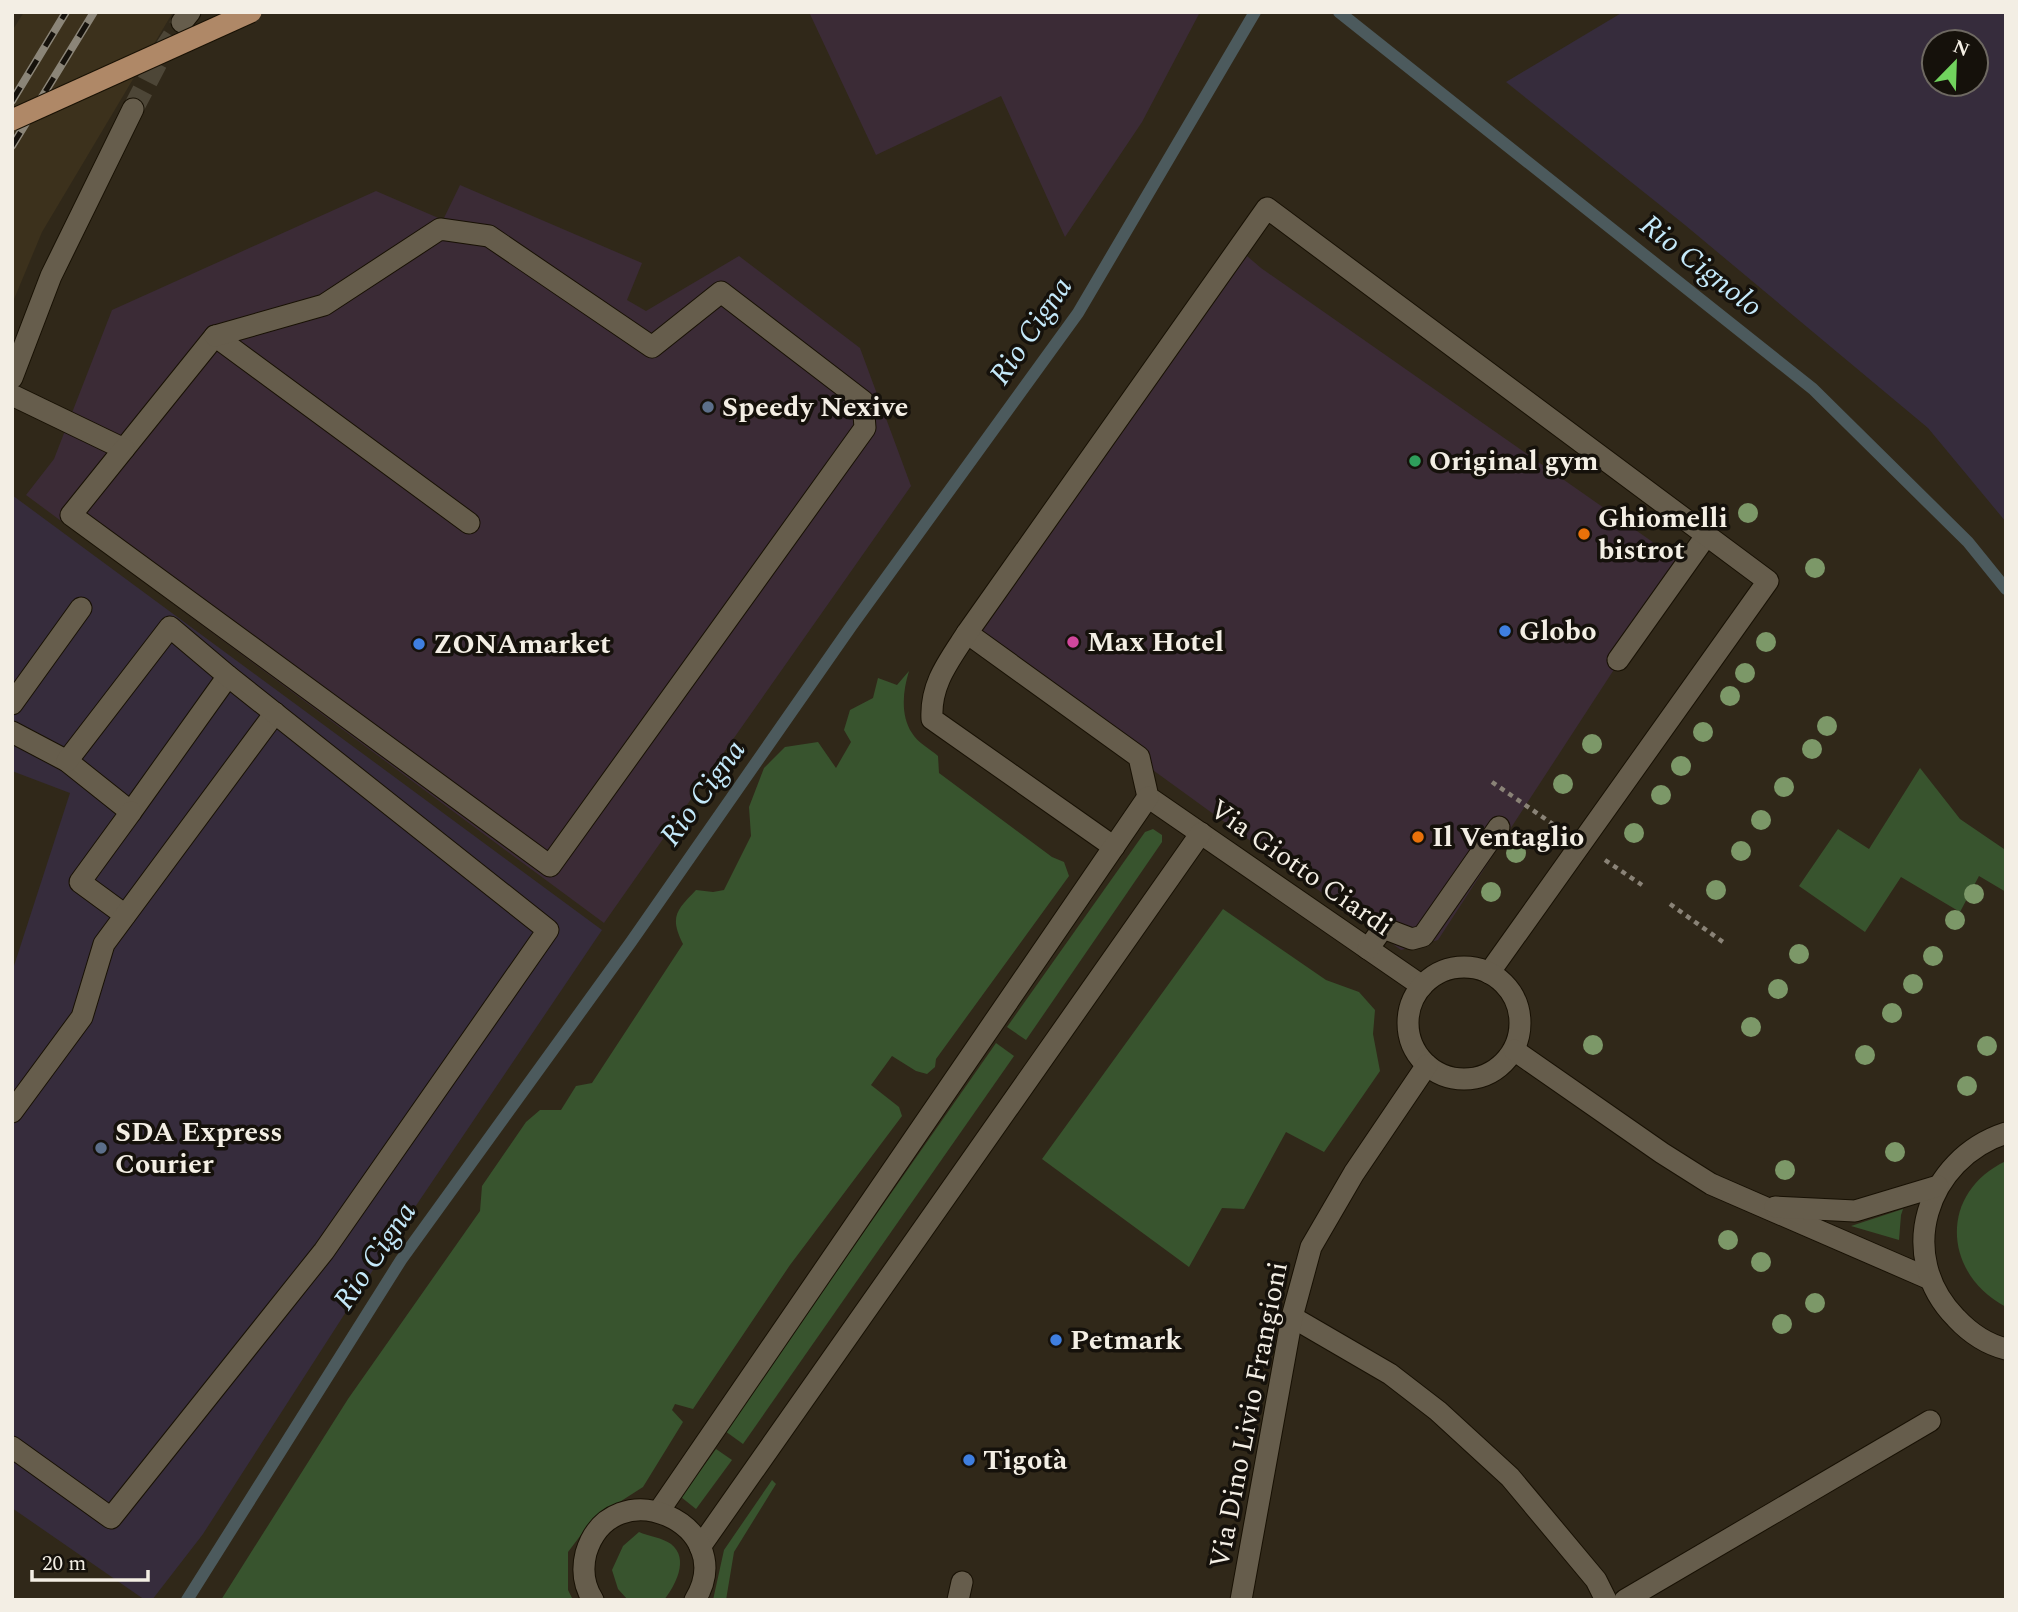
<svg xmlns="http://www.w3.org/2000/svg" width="2018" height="1612" viewBox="0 0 2018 1612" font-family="Spectral,serif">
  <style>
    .commercial { fill: #3b2b36 }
    .industrial { fill: #362c3c; fill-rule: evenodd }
    .built { fill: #3c311c }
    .green { fill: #38542e }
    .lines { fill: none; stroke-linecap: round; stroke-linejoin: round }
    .stream { stroke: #4c5a5d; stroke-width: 12 }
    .minor-tunnel { stroke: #4d4637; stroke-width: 21; stroke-dasharray: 21 10; stroke-linecap: butt }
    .minor-casing { stroke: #181104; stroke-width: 23 }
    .path { stroke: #8a8377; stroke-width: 4.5; stroke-dasharray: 5 5; stroke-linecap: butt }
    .minor { stroke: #665d4c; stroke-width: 21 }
    .rail-casing { stroke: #8b8578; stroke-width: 8 }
    .rail { stroke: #15110b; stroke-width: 5; stroke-dasharray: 16; stroke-linecap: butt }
    .major-bridge-casing { stroke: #181104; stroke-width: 23; stroke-linecap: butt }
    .major-bridge { stroke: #af8867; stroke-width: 21 }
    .tree { fill: #7c9868 }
    .service-dot { fill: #5c6f8a; stroke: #15110b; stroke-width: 2.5 }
    .leisure-dot { fill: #2e9e5b; stroke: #15110b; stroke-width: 2.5 }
    .food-dot { fill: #e8710a; stroke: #15110b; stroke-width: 2.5 }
    .shop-dot { fill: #3f7fe0; stroke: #15110b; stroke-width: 2.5 }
    .hotel-dot { fill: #d1479c; stroke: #15110b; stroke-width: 2.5 }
    .labels { text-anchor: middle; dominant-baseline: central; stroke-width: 7; stroke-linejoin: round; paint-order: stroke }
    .poi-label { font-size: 28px; font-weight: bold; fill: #f3eee4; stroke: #15110b; text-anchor: start }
    .street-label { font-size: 28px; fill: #f3eee4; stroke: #15110b }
    .water-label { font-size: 30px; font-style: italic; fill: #c4e9fa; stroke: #15110b }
  </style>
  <rect width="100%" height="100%" fill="#302819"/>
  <g class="commercial">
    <path d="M 809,12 L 1200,12 L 1142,122 L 1065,237 L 1001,96 L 876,155 Z"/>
    <path d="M 460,185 L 642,263 L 627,300 L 646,311 L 739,256 L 860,348 L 911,486 L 604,923 L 26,495 L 54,459 L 112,310 L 376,191 L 443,220 Z"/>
    <path d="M 1247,256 L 1261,268 L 1657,545 L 1682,565 L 1438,940 L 1401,950 L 975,641 Z"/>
  </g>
  <g class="industrial">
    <path d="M 1623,12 L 2006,12 L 2006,522 L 1928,428 L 1685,225 L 1506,82 ZM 1934,42 L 1976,42 L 1976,84 L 1934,84 Z"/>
    <path d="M 12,495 L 602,930 L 380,1259 L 203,1534 L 152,1600 L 145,1600 L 12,1508 L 12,972 L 70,793 L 12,771 Z"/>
  </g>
  <path class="built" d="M 24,12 L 173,12 L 42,232 L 12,304 L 12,31 Z"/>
  <g class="green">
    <path d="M 909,671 C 903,690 900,715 912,733 C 917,742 930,749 938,756 L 939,773 L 1052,857 L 1064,862 L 1069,876 L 936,1059 L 935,1067 L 927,1074 L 916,1071 L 892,1056 L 871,1085 L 899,1107 L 902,1116 L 790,1265 L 693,1409 L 675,1404 L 672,1410 L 683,1422 L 643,1487 L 593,1519 L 568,1552 L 568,1590 L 573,1600 L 221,1600 L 348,1399 L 480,1211 L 482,1186 L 526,1122 L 540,1110 L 561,1110 L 576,1086 L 592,1083 L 683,944 C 669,916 677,910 696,890 L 713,892 L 724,890 L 751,836 L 749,807 L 764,768 L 785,747 L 818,742 L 836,768 L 851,742 L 844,730 L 850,710 L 873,698 L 878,678 L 897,685 Z"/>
    <path d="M 1920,768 L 1960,819 L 2004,849 L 2006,853 L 2006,892 L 1979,876 L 1960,912 L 1901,877 L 1865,932 L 1799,886 L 1838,829 L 1869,849 Z"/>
    <path d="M 1153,829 L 1162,835 L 1162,842 L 1026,1040 L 1007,1027 L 1145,832 Z"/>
    <path d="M 1223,909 L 1326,980 L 1359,992 L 1375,1010 L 1373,1034 L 1380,1071 L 1324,1152 L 1286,1132 L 1244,1209 L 1222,1208 L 1189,1267 L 1042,1159 Z"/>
    <path d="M 996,1043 L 1014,1056 L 743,1444 L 725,1431 Z"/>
    <path d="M 2006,1161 L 2006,1307 C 1943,1274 1938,1193 2006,1161 Z"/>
    <path d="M 1903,1209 L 1901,1215 L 1899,1240 L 1851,1226 Z"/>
    <path d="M 716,1449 L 732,1460 L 696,1509 L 681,1497 Z"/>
    <path d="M 772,1480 L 776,1484 L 734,1552 L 726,1600 L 713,1600 L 724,1550 Z"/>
    <path d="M 639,1532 C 648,1536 663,1538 671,1544 C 690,1559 675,1586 664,1600 L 628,1600 L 618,1589 L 612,1570 L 623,1546 Z"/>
  </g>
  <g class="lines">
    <g class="stream">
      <path d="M 1339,12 L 1813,389 L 1968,542 L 2006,589"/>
      <path d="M 187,1600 L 401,1260 L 631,942 L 852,625 L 1078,313 L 1255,12"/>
    </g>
    <path class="minor-tunnel" d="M 133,109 L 162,53 L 182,22"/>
    <g class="minor-casing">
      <g id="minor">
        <path d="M 182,22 L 190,12"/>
        <path d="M 12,378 L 51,276 L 133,109"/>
        <path d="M 12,395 L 124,449 L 215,336 L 469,523"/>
        <path d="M 124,449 L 71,515 L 550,866 L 865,428 L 863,401 L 721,292 L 652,347 L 489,236 L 440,229 L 324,305 L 215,336"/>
        <path d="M 967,633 L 1139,757 L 1148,797 L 1422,986"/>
        <path d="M 1618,660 L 1706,536"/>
        <path d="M 12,704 L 81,608"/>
        <path d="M 12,732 L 67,761 L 131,812 L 228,676"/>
        <path d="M 1114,847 L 932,719 C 930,684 949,661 967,633 L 1267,208 L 1768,581 L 1489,973"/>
        <path d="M 125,915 L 80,882 L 131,812"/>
        <path d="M 1368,949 L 1383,928 L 1412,939 L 1423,936 L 1499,827"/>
        <circle cx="1464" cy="1023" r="56"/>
        <path d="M 1514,1050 L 1662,1153 L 1711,1184 L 1930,1279"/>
        <path d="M 12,1112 L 82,1017 L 104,944 L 275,713"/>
        <path d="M 2006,1133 C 1926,1159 1895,1256 1956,1318 C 1970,1333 1986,1344 2006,1349"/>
        <path d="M 1775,1207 L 1855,1211 L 1938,1186"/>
        <path d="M 1292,1317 L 1390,1374 L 1438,1411 L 1510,1477 L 1596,1580 L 1606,1600"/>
        <path d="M 12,1447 L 111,1518 L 324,1251 L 548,930 L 228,676 L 170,627 L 67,761"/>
        <path d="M 659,1511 L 1148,797"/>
        <path d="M 700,1547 L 1201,833"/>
        <path d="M 593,1600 C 584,1586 582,1569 586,1553 C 612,1467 741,1524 695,1600"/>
        <path d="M 958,1600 L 962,1582"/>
        <path d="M 1241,1600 L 1292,1317 L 1311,1247 L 1354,1173 L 1427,1065"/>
        <path d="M 1625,1600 L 1930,1421"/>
      </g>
    </g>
    <g class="path">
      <path d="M 1492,782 L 1557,827"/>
      <path d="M 1605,860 L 1642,885"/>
      <path d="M 1670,904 L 1723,942"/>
    </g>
    <use href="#minor" class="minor"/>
    <g class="rail-casing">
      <g id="rail">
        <path d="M 12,101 L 66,12"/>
        <path d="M 12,146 L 94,12"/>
      </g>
    </g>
    <use href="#rail" class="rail"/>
    <g class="major-bridge-casing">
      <path id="major-bridge" d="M 12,120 L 251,12"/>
    </g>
    <use href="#major-bridge" class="major-bridge"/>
  </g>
  <g class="tree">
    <circle cx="1748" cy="513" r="10"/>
    <circle cx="1815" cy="568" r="10"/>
    <circle cx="1766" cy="642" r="10"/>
    <circle cx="1745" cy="673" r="10"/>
    <circle cx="1730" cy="696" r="10"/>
    <circle cx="1827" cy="726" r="10"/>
    <circle cx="1703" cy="732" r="10"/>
    <circle cx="1592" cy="744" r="10"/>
    <circle cx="1812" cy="749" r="10"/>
    <circle cx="1681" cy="766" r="10"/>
    <circle cx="1563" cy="784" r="10"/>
    <circle cx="1784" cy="787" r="10"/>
    <circle cx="1661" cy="795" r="10"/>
    <circle cx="1761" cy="820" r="10"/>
    <circle cx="1634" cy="833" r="10"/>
    <circle cx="1741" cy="851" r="10"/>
    <circle cx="1516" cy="853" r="10"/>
    <circle cx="1716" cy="890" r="10"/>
    <circle cx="1491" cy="892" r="10"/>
    <circle cx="1974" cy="894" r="10"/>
    <circle cx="1955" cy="920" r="10"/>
    <circle cx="1799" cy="954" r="10"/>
    <circle cx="1933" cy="956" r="10"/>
    <circle cx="1913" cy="984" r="10"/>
    <circle cx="1778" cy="989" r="10"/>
    <circle cx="1892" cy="1013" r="10"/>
    <circle cx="1751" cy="1027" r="10"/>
    <circle cx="1593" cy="1045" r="10"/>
    <circle cx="1987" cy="1046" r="10"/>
    <circle cx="1865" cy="1055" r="10"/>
    <circle cx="1967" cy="1086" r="10"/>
    <circle cx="1895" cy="1152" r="10"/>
    <circle cx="1785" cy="1170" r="10"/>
    <circle cx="1728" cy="1240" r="10"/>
    <circle cx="1761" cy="1262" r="10"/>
    <circle cx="1815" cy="1303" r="10"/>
    <circle cx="1782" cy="1324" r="10"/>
  </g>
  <g class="service-dot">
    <circle cx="708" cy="407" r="7"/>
    <circle cx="101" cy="1148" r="7"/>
  </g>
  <circle class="leisure-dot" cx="1415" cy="461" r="7"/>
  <g class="food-dot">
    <circle cx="1584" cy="534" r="7"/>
    <circle cx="1418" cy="837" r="7"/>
  </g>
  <g class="shop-dot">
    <circle cx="1505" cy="631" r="7"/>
    <circle cx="419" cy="644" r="7"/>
    <circle cx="1056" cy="1340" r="7"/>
    <circle cx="969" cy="1460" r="7"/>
  </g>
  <circle class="hotel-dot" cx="1073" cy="642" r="7"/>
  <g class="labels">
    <g class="poi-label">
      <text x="722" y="407">Speedy Nexive</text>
      <text x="1429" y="461">Original gym</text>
      <text x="1598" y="518">Ghiomelli<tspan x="1598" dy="32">bistrot</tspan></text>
      <text x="1519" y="631">Globo</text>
      <text x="1087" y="642">Max Hotel</text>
      <text x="433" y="644">ZONAmarket</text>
      <text x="1432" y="837">Il Ventaglio</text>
      <text x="115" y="1132">SDA Express<tspan x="115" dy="32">Courier</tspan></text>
      <text x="1070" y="1340">Petmark</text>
      <text x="983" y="1460">Tigotà</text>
    </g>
    <g class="street-label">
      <text transform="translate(1301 868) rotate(35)">Via Giotto Ciardi</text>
      <text transform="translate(1249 1415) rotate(-79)">Via Dino Livio Frangioni</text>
    </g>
    <g class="water-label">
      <text transform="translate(1701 266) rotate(38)">Rio Cignolo</text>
      <text transform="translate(1031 331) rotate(-56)">Rio Cigna</text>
      <text transform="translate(703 793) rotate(-54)">Rio Cigna</text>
      <text transform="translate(375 1256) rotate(-56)">Rio Cigna</text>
    </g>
  </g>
  <rect width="2018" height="1612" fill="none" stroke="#f3eee4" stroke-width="28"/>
  <g transform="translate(1955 63) rotate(23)"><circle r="33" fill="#15110b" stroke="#6e6962" stroke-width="2"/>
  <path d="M0-5L12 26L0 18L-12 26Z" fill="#71d35e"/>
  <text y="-10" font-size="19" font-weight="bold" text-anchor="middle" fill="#f3eee4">N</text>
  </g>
  <path d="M32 1570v10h116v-10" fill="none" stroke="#f3eee4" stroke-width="3.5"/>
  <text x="42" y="1570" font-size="21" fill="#f3eee4" stroke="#15110b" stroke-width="5" paint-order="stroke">20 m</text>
</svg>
